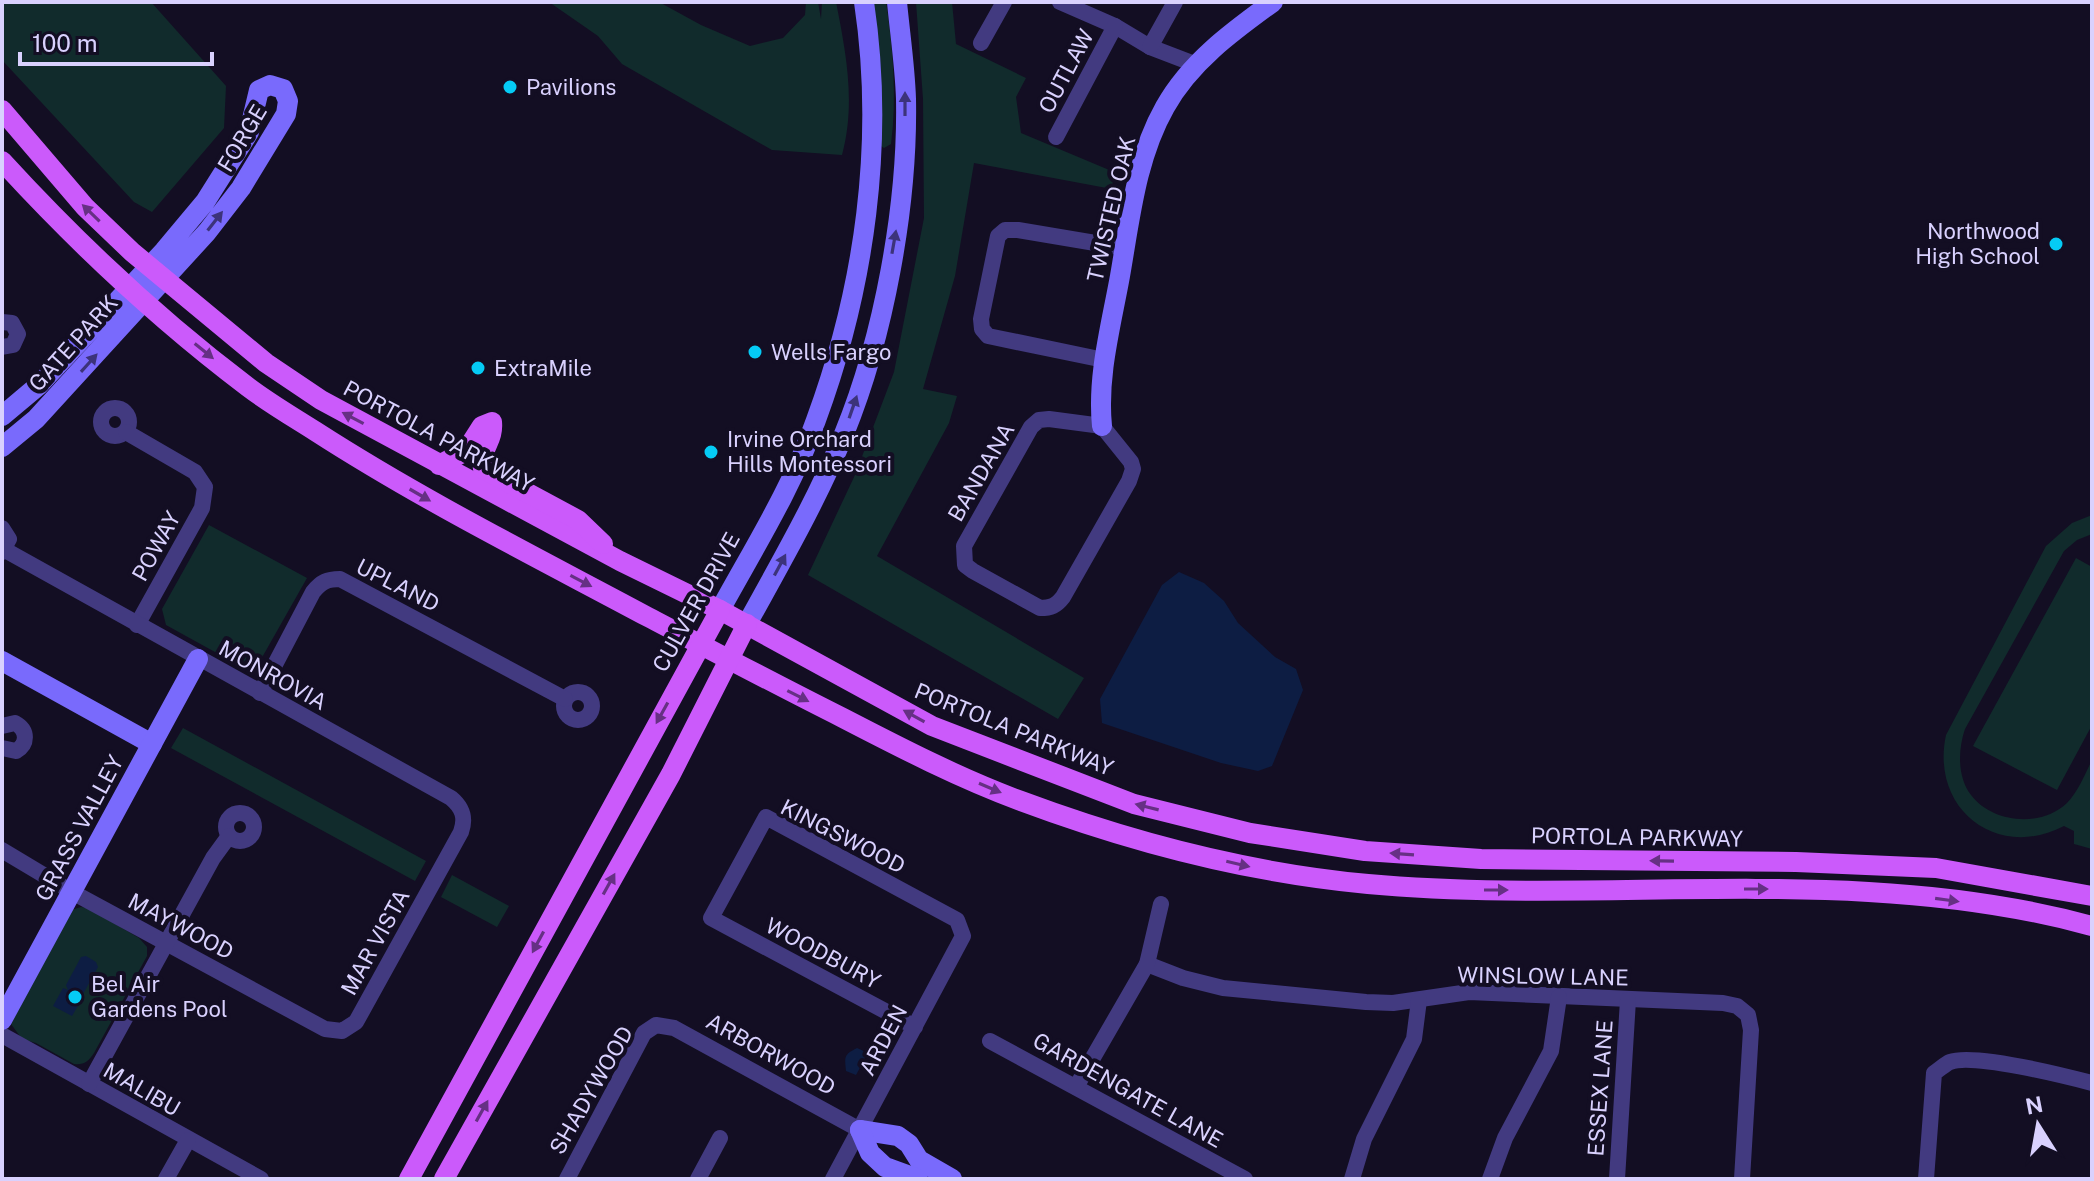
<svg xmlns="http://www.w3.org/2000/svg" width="2094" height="1181" viewBox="0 0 2094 1181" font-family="'Public Sans',sans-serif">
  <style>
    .green { fill: #112b2c }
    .water { fill: #0d1d43 }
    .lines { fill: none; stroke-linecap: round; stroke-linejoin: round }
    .street { stroke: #423a80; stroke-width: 16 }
    .secondary { stroke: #796afc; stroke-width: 20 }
    .primary { stroke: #cb5afb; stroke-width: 20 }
    .oneway { fill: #3c337a }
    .oneway2 { fill: #663084 }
    .poi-dot { fill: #05cbf5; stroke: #130e23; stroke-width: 3 }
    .labels { text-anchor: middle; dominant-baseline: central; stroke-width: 8; stroke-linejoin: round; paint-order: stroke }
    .street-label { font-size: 22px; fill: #d9d1fe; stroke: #130e23 }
    .poi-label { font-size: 22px; fill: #d9d1fe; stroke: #130e23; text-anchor: start }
  </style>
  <rect width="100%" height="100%" fill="#130e23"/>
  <g class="green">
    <path d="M 2,2 L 151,2 L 226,86 L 224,128 L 152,212 L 134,202 L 2,60 Z"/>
    <path d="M 549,2 L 659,2 L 701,25 L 750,46 L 783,38 L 805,15 L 806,2 L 818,2 L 821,19 L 822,2 L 836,2 C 846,53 856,103 842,155 L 772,150 L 622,64 L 598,36 Z"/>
    <path d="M 873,2 L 886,2 C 893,48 897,98 891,144 L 884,148 L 881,146 Z"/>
    <path d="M 916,2 L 952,2 L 956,44 L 1026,78 L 1016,97 L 1021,133 L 1114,172 L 1112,189 L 974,163 L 955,276 L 923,389 L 957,396 L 949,423 L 877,556 L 1084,678 L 1058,719 L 808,575 L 855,475 L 894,372 L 924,218 L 923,99 Z"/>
    <path d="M 2092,515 L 2092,534 L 2077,540 L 2064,551 L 1965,729 C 1958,749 1957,777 1971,795 C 1992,823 2041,828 2067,803 C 2078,792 2085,774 2092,760 L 2092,849 L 2074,844 L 2074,831 L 2064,826 C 1997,861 1930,809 1946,735 L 2046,546 L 2072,523 Z"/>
    <path d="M 209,525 L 307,578 L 260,661 L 244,668 L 166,625 L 162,609 Z"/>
    <path d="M 2076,558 L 2092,567 L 2092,725 L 2057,790 L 1973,746 Z"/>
    <path d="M 183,728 L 426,861 L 415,881 L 171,748 Z"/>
    <path d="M 452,875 L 509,906 L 497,927 L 441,897 Z"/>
    <path d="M 81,907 L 88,908 L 139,938 L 147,947 L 147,956 L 94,1053 C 88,1062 84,1065 74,1064 L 36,1043 L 22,1039 L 11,1024 L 71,910 Z"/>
  </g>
  <g class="water">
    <path d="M 1179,572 L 1204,583 L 1224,601 L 1238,623 L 1275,657 L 1296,669 L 1303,690 L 1272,766 L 1258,771 L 1221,763 L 1102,723 L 1100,699 L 1162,585 Z"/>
    <path d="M 86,956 L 96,962 L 98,967 L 83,994 L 78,996 L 82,999 L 72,1016 L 53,1006 L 63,988 L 68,990 L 66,985 L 81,957 Z"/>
    <path d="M 857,1048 L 868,1053 L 856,1075 L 846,1071 C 845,1057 843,1055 857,1048 Z"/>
  </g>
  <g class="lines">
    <g class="street">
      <path d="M 1060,2 L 1115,26 L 1150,47 L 1197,65"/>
      <path d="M 981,43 L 1004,2"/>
      <path d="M 1150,47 L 1175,2"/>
      <path d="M 1056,137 L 1115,26"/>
      <path d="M 2,322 L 12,323 L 18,334 L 13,345 L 2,347"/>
      <path d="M 1104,360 L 988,336 L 982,329 L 981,319 L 998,236 L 1005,230 L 1018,230 L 1125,248"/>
      <circle cx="115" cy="422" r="14"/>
      <path d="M 1049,419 L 1102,426 L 1131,462 L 1133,469 L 1129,481 L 1063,597 C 1056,606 1051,608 1040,608 L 973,571 L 965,565 L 964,546 L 1031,427 L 1039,420 Z"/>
      <path d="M 126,432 L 195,472 L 205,487 L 202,508 L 137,625"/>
      <path d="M 2,528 L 9,539 L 2,552"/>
      <circle cx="578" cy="706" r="14"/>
      <path d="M 260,693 L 313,592 C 321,582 327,579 340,579 L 565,699"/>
      <path d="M 2,726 L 15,723 C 28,730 28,744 16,751 L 2,748"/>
      <circle cx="240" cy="827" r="14"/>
      <path d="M 2,850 L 72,892 L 325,1029 L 342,1031 L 356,1022 L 461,832 C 466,818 463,808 451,798 L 5,550"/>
      <path d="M 1147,964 L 1183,978 L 1223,988 L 1366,1002 L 1393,1003 L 1469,992 L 1723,1003 L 1737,1006 L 1748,1015 L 1751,1030 L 1742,1179"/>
      <path d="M 2,1035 L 261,1179"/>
      <path d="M 990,1041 L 1245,1179"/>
      <path d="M 89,1084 L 213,858 L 229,836"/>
      <path d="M 1076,1087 L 1147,964 L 1161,904"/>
      <path d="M 166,1179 L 188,1140"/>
      <path d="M 567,1179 L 644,1033 L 656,1025 L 674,1028 L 860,1130"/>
      <path d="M 698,1179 L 720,1138"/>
      <path d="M 833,1179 L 963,936 L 957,920 L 766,817 L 711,918 L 915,1027"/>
      <path d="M 1352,1179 L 1364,1139 L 1414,1039 L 1419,1000"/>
      <path d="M 1490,1179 L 1505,1138 L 1551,1051 L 1559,997"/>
      <path d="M 1617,1179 L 1628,1000"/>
      <path d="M 1926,1179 L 1934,1073 C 1939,1070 1945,1064 1950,1062 C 1973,1053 2065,1076 2092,1083"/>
    </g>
    <g class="secondary">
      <path d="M 2,416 L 39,385 L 164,251 L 205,202 L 249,132 L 259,90 L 270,85 L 283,89 L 288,101 L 286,114 L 241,188 L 207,232 L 36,419 L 2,447"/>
      <path d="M 1102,426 C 1097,376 1111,326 1120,276 C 1130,219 1136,158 1165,107 C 1190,62 1233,31 1273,2"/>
      <path d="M 720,610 C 754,548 793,486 816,420 C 865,287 885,142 864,2"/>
      <path d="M 747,624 C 781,562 817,500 844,434 C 884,336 908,205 906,99 C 905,67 900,34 897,2"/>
      <path d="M 2,661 L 152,744"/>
      <path d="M 2,1020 L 198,659"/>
      <path d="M 860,1130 L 898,1136 L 909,1144 L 919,1160 L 952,1179"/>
      <path d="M 860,1130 L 870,1153 L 885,1167 L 918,1179"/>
    </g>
    <g class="primary">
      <path d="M 2,110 L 85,207 L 132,252 L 266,363 L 321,400 L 620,561 L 720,610 L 932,726 L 1134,804 L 1250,833 L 1365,851 L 1481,859 L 1796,862 L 1936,868 L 2092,896"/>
      <path d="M 2,161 C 78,244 158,319 248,387 C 269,403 293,417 315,431 C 422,500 536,557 648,617 C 713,651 777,685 843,718 C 901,748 959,778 1021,801 C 1131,842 1250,873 1368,884 C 1608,906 1855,861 2092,926"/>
      <path d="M 439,465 L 466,451 L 482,426 L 492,422 C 494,442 480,447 483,469 L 578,520 L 603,544"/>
      <path d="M 409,1179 L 720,610"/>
      <path d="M 444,1179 L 671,774 L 747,624"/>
    </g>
  </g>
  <defs><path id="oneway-solid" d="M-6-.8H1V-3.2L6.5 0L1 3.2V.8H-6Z" transform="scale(2)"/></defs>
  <g class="oneway">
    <use href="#oneway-solid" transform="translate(905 104) rotate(-90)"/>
    <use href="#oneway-solid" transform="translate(215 221) rotate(-52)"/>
    <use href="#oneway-solid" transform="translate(894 242) rotate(-80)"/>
    <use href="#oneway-solid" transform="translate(89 363) rotate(-48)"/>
    <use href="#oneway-solid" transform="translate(853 407) rotate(-71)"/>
    <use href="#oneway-solid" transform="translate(780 565) rotate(-62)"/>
  </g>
  <g class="oneway2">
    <use href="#oneway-solid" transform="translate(91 213) rotate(-136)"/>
    <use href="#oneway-solid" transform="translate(204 351) rotate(39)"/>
    <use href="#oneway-solid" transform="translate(353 418) rotate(-152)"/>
    <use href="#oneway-solid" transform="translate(420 495) rotate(30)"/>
    <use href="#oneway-solid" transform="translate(581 581) rotate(28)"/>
    <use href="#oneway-solid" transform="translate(798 696) rotate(27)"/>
    <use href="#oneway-solid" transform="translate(662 713) rotate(119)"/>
    <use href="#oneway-solid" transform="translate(914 716) rotate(-151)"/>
    <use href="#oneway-solid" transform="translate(990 788) rotate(23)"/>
    <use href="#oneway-solid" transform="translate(1147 807) rotate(-166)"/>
    <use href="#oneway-solid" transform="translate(1402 854) rotate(-176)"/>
    <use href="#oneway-solid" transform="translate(1662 861) rotate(-179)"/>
    <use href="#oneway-solid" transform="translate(1238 864) rotate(13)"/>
    <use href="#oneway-solid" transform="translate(609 884) rotate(-61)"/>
    <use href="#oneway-solid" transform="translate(1756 889)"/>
    <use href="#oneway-solid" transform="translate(1496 890)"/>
    <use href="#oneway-solid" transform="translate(1947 900) rotate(8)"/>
    <use href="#oneway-solid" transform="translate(538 942) rotate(118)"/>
    <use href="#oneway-solid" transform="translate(482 1111) rotate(-61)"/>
  </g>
  <g class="poi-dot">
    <circle cx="510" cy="87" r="8"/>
    <circle cx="2056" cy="244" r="8"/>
    <circle cx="755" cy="352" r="8"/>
    <circle cx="478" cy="368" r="8"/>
    <circle cx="711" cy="452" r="8"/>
    <circle cx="75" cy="997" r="8"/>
  </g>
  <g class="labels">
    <g class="street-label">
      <text transform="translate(1066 71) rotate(-62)">OUTLAW</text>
      <text transform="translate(242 138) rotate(-59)">FORGE</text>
      <text transform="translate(1111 209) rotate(-77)">TWISTED OAK</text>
      <text transform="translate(73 343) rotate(-48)">GATE PARK</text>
      <text transform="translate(439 436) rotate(28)">PORTOLA PARKWAY</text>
      <text transform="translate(981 472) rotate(-60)">BANDANA</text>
      <text transform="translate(156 546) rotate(-61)">POWAY</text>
      <text transform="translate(398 585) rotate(27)">UPLAND</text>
      <text transform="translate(696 602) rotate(-61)">CULVER DRIVE</text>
      <text transform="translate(273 675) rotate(29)">MONROVIA</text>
      <text transform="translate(1014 729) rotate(22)">PORTOLA PARKWAY</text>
      <text transform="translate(79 828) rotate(-62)">GRASS VALLEY</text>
      <text transform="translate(843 836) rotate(27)">KINGSWOOD</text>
      <text transform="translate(1637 837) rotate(1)">PORTOLA PARKWAY</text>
      <text transform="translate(181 926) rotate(28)">MAYWOOD</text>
      <text transform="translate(375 942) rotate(-61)">MAR VISTA</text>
      <text transform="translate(823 953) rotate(28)">WOODBURY</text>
      <text transform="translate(1543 976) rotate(1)">WINSLOW LANE</text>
      <text transform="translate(883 1040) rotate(-62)">ARDEN</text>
      <text transform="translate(771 1054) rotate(29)">ARBORWOOD</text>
      <text transform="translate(1600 1088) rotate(-86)">ESSEX LANE</text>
      <text transform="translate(142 1089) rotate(30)">MALIBU</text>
      <text transform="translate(591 1090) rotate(-60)">SHADYWOOD</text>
      <text transform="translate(1128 1090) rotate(29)">GARDENGATE LANE</text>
    </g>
    <g class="poi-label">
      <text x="526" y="87">Pavilions</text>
      <text x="2040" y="231" text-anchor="end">Northwood<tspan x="2040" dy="25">High School</tspan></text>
      <text x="771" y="352">Wells Fargo</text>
      <text x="494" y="368">ExtraMile</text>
      <text x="727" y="439">Irvine Orchard<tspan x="727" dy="25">Hills Montessori</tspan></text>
      <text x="91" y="984">Bel Air<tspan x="91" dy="25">Gardens Pool</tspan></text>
    </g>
  </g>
  <rect width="2094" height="1181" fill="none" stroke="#d9d1fe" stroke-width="8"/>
  <g transform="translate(2038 1125) rotate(349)" stroke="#130e23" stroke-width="6" paint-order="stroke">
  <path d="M0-6L14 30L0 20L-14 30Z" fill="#d9d1fe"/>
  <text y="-12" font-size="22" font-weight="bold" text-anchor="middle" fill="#d9d1fe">N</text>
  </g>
  <path d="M20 52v12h192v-12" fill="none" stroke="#d9d1fe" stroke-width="4"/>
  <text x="32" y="52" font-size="24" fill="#d9d1fe" stroke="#130e23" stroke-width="6" paint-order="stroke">100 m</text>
</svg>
